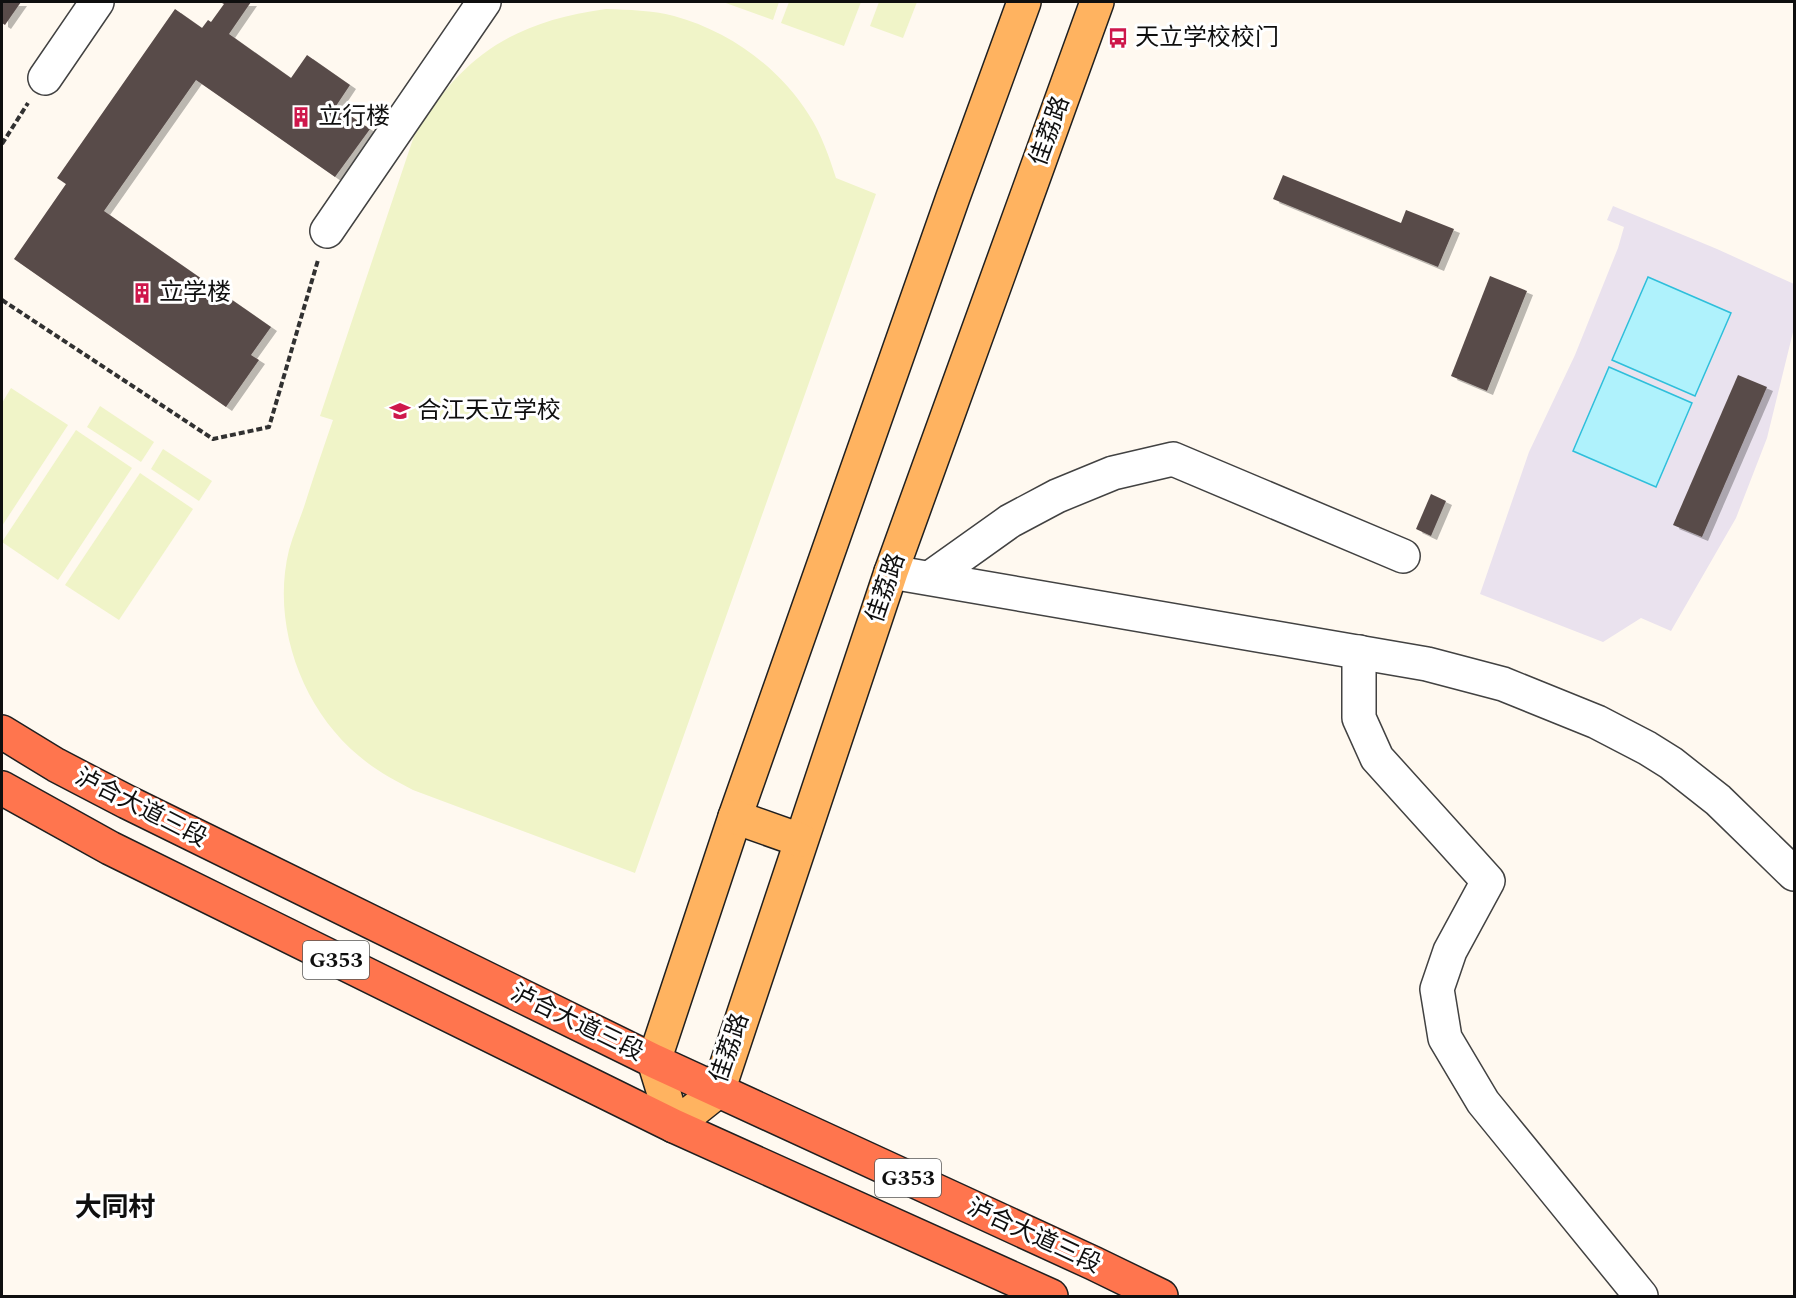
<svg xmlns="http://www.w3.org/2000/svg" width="1796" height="1298" viewBox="0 0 1796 1298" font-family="Spectral,'Noto Sans SC',serif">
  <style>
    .industrial { fill: #eae2ee }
    .pitch { fill: #f0f4c8 }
    .water { fill: #aff2fc; stroke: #2ebfdb; stroke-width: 1.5 }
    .building { fill: #594c4a; filter: url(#shadow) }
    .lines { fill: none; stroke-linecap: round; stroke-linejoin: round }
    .minor-casing { stroke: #424242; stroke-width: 36 }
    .major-casing { stroke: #202020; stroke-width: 36 }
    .highway-casing { stroke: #202020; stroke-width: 36 }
    .path { stroke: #313131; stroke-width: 4; stroke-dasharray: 6 3; stroke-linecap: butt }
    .minor { stroke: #fff; stroke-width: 33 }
    .major { stroke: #ffb360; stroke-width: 33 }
    .highway { stroke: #ff754e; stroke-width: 33 }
    .labels { text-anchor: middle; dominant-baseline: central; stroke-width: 6; stroke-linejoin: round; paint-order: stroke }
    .shield { fill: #fff; stroke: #575757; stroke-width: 1.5 }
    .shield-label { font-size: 22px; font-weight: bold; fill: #0f0f0f }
    .poi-label { font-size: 24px; fill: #0f0f0f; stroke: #fff; text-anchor: start }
    .street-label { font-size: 24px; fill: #0f0f0f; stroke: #fff }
    .quarter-label { font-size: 27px; font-weight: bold; fill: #0f0f0f; stroke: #fff }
  </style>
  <defs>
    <filter id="shadow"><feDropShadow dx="6" dy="4" stdDeviation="0" flood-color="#0004"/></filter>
  </defs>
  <rect width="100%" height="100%" fill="#fff9f0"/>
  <path class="industrial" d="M 1613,206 L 1717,249 L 1794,284 L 1794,328 L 1767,438 L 1736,518 L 1671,631 L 1641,618 L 1603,642 L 1480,594 L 1529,452 L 1575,355 L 1618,248 L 1624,227 L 1607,220 Z"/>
  <g class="pitch">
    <path d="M 723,2 L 779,2 L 773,20 Z"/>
    <path d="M 789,2 L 861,2 L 844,46 L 781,23 Z"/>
    <path d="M 879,2 L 917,2 L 903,38 L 870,26 Z"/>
    <path d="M 606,9 C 629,10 652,10 674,16 C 729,31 779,67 809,115 C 822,135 829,157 836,178 L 876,194 L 635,873 L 413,790 C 394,780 375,770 359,756 C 301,708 271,623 289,550 C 293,536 299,521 304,507 C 313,478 323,449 333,420 L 320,416 L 414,136 C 462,55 513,22 606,9 Z"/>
    <path d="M 11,388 L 68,425 L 2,526 L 2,403 Z"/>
    <path d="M 100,406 L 154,442 L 141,462 L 87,427 Z"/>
    <path d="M 76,430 L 132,468 L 58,580 L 2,542 Z"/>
    <path d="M 163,449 L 212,481 L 199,501 L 151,469 Z"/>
    <path d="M 140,473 L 193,509 L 119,620 L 65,585 Z"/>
  </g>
  <g class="water">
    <path d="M 1648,277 L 1731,313 L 1695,396 L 1612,360 Z"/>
    <path d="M 1609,367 L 1692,403 L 1656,487 L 1573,451 Z"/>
  </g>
  <g class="building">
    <path d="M 2,2 L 21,2 L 5,25 L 2,23 Z"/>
    <path d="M 220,2 L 251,2 L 229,34 L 291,78 L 307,55 L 350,85 L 336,106 L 370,129 L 335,177 L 196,80 L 104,211 L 271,327 L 251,355 L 259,360 L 226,407 L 14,259 L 66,184 L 57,178 L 175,9 L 202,28 L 208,20 L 211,22 L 224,4 Z"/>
    <path d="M 1283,175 L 1401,223 L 1406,210 L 1454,229 L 1438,267 L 1273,199 Z"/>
    <path d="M 1490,276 L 1527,291 L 1487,391 L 1451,376 Z"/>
    <path d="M 1738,375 L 1767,387 L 1702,537 L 1673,525 Z"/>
    <path d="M 1431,494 L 1446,501 L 1431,536 L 1416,529 Z"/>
  </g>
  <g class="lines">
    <g class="minor-casing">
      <g id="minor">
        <path d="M 45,78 L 97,2"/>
        <path d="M 327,231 L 484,2"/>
        <path d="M 891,572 L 1427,664 L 1503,684 L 1597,722 L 1647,748 L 1671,763 L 1718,800 L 1794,874"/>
        <path d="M 930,578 L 1010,521 L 1057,496 L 1113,473 L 1173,459 L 1403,556"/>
        <path d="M 1359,652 L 1359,718 L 1377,758 L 1488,881 L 1450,951 L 1437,989 L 1445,1038 L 1483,1102 L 1641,1296"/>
      </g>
    </g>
    <g class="major-casing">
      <g id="major">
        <path d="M 1024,2 L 953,197 L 735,817 L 654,1061 L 674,1126 L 718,1091 L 891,572 L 1097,2"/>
        <path d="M 735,817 L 800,840"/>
      </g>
    </g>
    <g class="highway-casing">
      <g id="highway">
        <path d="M 2,732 L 56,765 L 127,802 L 654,1061 L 1093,1263 L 1161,1296"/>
        <path d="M 2,788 L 110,848 L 674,1126 L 1051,1296"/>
      </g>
    </g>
    <g class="path">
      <path d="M 2,144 L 28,103"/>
      <path d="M 2,300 L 213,439 L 269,427 L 318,260"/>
    </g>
    <use href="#minor" class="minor"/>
    <use href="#major" class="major"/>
    <use href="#highway" class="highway"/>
  </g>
  <defs>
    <g id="bus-bare" transform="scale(1.62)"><path d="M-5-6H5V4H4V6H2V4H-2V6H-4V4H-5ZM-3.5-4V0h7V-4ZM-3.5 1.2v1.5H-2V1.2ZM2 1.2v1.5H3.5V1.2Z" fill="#ce174b" stroke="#fff" stroke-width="2.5" paint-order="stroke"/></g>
    <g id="building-bare" transform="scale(1.62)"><path d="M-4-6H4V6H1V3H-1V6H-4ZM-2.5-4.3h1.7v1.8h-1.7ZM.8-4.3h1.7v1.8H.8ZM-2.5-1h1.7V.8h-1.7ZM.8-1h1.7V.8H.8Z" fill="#ce174b" stroke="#fff" stroke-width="2.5" paint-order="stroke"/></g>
    <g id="school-bare" transform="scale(1.62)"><path d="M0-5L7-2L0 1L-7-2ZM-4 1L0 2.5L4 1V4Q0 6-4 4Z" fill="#ce174b" stroke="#fff" stroke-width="2.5" paint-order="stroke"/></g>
  </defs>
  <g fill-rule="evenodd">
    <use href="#bus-bare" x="1118" y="38"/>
    <use href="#building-bare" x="301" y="117"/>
    <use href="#building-bare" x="142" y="293"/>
    <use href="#school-bare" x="400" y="411"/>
  </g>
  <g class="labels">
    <g class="shield">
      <rect x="303" y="941" width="66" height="38" rx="4.5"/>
      <rect x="875" y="1159" width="66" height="38" rx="4.5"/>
    </g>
    <g class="shield-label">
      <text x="336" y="960">G353</text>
      <text x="908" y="1178">G353</text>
    </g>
    <g class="poi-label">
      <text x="1135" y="38">天立学校校门</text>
      <text x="318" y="117">立行楼</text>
      <text x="159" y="293">立学楼</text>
      <text x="417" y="411">合江天立学校</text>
    </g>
    <g class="street-label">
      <text transform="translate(1050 131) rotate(-70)">佳荔路</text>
      <text transform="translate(886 588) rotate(-71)">佳荔路</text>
      <text transform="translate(141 808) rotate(27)">泸合大道三段</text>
      <text transform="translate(577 1023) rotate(26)">泸合大道三段</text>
      <text transform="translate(730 1048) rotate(-71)">佳荔路</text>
      <text transform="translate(1034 1236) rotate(25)">泸合大道三段</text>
    </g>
    <g class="quarter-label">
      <text x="115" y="1208">大同村</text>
    </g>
  </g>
  <rect width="1796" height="1298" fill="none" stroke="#0f0f0f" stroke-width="6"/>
</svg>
